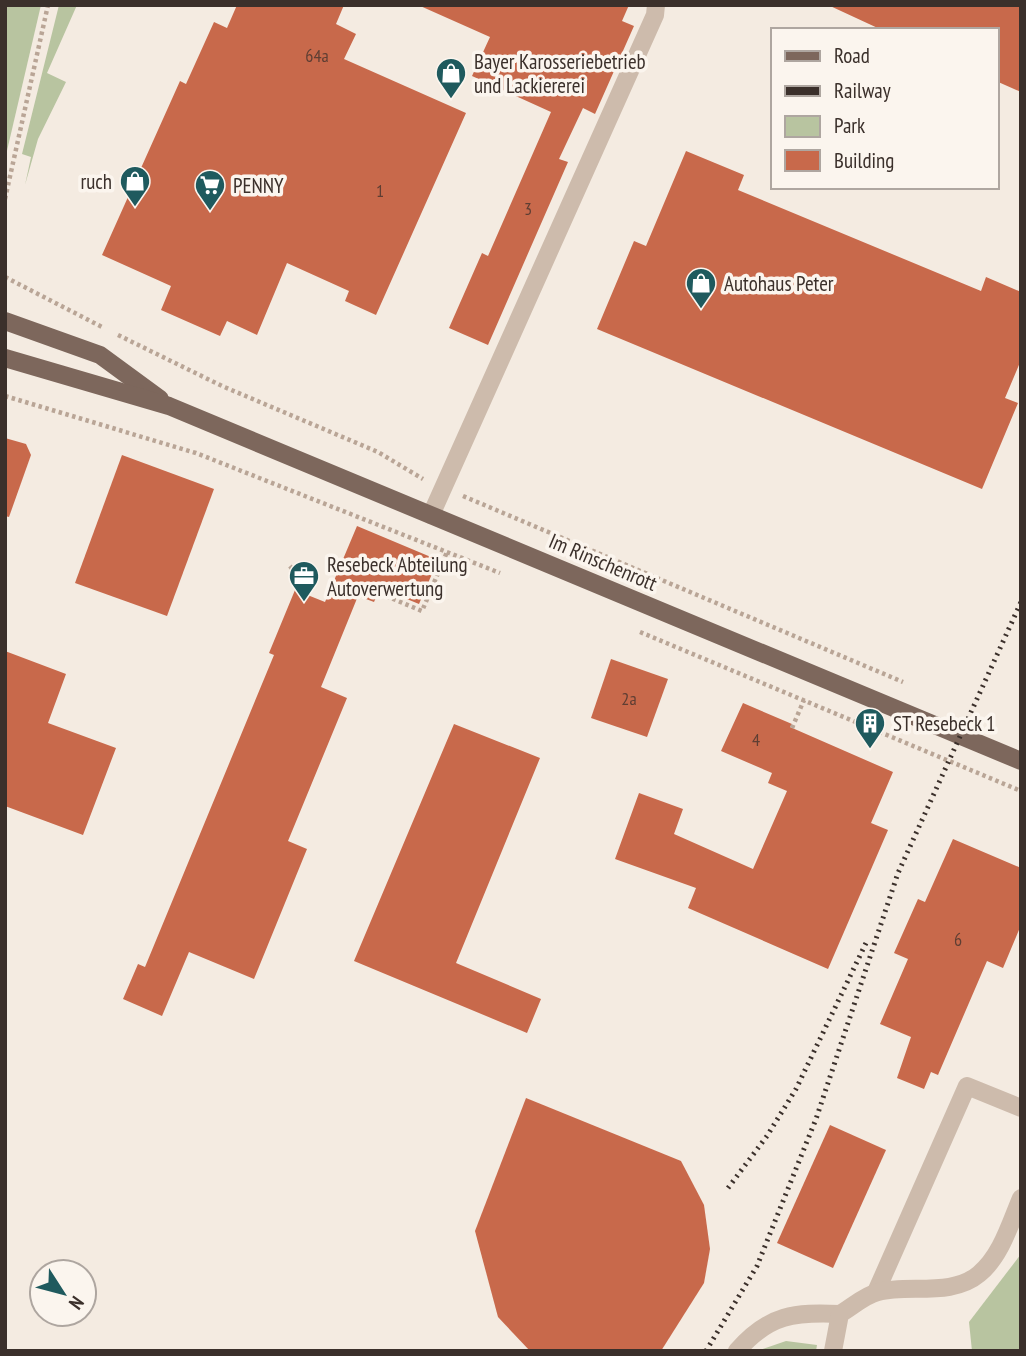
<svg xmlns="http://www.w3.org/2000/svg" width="1026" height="1356" viewBox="0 0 1026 1356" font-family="'PT Sans Narrow',sans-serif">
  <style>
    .green { fill: #b8c4a0 }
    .building { fill: #c8694b }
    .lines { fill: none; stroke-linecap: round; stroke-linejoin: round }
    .path { stroke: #b9a596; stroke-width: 4.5; stroke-dasharray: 3.5 3.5; stroke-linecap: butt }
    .minor { stroke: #cdbbac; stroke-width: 18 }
    .major { stroke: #7d675c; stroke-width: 18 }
    .rail { stroke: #3b302b; stroke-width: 5; stroke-dasharray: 2 5; stroke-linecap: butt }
    .labels { text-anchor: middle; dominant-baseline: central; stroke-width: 7; stroke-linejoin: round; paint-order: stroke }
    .number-label { font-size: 18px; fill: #5e3e33 }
    .poi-label { font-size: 21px; fill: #3b302b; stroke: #fbf5ee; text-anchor: start }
    .street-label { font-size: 21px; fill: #3b302b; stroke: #fbf5ee }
  </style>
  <rect width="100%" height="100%" fill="#f4ebe1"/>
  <g class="green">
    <path d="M 7,5 L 41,5 L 6,155 L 5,15 Z"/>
    <path d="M 59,5 L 77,5 L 47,73 L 66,82 L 38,139 L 25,185 L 31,157 L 22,154 Z"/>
    <path d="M 1021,1254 L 1021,1351 L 972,1351 L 969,1322 Z"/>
    <path d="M 786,1341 L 817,1345 L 816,1351 L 757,1351 Z"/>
  </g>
  <g class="building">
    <path d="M 237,5 L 344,5 L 336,24 L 356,34 L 344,59 L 466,113 L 376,315 L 345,301 L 349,291 L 287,263 L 257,335 L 227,321 L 220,336 L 161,310 L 171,286 L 102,255 L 180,81 L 186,84 L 214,22 L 227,28 Z"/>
    <path d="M 418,5 L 629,5 L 622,21 L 634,26 L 595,114 L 583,108 L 559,159 L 568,162 L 488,345 L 449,328 L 482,253 L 488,256 L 551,112 L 472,76 L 490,37 Z"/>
    <path d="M 828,5 L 1021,5 L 1021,92 L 996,81 L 996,30 L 882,30 Z"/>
    <path d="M 686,151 L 744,175 L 738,190 L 981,291 L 986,277 L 1021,292 L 1021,360 L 1005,398 L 1018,403 L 982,489 L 597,329 L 634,241 L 646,246 Z"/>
    <path d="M 5,438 L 26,444 L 31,455 L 9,517 L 5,516 Z"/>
    <path d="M 122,455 L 214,489 L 167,616 L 75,583 Z"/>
    <path d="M 357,526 L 438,560 L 419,604 L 380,588 L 374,602 L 358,596 L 321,687 L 347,698 L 288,841 L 307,849 L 254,979 L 189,952 L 162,1016 L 123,999 L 138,964 L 145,967 L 274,655 L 269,653 L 295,590 L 325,602 Z"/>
    <path d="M 5,651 L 66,674 L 48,723 L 116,748 L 83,835 L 5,806 Z"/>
    <path d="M 611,659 L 668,679 L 647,737 L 591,718 Z"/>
    <path d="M 743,703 L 792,724 L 790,727 L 893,772 L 871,823 L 888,830 L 828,969 L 688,908 L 696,888 L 615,859 L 639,793 L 683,809 L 674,834 L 753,869 L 787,791 L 768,783 L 772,773 L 721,751 Z"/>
    <path d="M 454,724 L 540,758 L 456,963 L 541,999 L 527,1033 L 354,961 Z"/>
    <path d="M 953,839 L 1021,868 L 1021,925 L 1003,968 L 987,961 L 938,1075 L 931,1072 L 924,1089 L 897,1078 L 911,1037 L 880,1024 L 908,959 L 894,953 L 918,899 L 925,902 Z"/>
    <path d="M 526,1098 L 681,1161 L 704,1205 L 710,1249 L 704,1283 L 661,1351 L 530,1351 L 498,1317 L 475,1231 Z"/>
    <path d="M 830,1125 L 886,1150 L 833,1268 L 777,1243 Z"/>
  </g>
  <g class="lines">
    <g class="path">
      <path d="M 5,199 L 48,5"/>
      <path d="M 5,277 L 104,328"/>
      <path d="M 118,335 L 222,386 L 378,452 L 423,479"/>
      <path d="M 5,396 L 196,453 L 500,573"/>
      <path d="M 463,496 L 903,682"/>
      <path d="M 290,566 L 307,588 L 304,594"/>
      <path d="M 386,596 L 422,611 L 447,552"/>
      <path d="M 640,632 L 1021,791"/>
      <path d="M 792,728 L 804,700"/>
    </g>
    <g class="minor">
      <path d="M 431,515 L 655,15 L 656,5"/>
      <path d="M 876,1292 L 967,1086 L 1021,1108"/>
      <path d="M 737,1351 C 769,1314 795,1312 840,1314"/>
      <path d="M 833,1351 L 840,1314 C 852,1307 865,1295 878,1292 C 909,1284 952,1297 979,1274 C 1001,1256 1010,1224 1021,1198"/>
    </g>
    <g class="major">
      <path d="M 5,321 L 100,355 L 160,399"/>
      <path d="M 5,358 L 169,406 L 1021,761"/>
    </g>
    <g class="rail">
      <path d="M 728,1188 L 767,1136 L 796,1089 L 866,943"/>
      <path d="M 706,1351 L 757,1266 L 816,1119 L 898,873 L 1021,602"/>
    </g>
  </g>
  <defs>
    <g id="shop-pin" transform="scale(1.575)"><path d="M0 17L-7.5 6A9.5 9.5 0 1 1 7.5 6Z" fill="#1f5a5e" stroke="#fbf5ee"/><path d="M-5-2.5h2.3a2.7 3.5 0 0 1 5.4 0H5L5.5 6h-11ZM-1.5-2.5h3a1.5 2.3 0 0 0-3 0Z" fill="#fff"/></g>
    <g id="supermarket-pin" transform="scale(1.575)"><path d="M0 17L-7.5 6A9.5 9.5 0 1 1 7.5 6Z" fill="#1f5a5e" stroke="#fbf5ee"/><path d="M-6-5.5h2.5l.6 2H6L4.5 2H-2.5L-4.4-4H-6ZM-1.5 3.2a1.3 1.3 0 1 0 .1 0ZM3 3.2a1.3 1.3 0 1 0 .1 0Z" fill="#fff"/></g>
    <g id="office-pin" transform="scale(1.575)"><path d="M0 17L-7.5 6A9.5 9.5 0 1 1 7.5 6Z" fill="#1f5a5e" stroke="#fbf5ee"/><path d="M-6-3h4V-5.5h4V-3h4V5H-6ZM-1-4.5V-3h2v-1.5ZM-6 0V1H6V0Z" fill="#fff"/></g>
    <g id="building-pin" transform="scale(1.575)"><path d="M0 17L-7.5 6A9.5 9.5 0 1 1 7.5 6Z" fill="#1f5a5e" stroke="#fbf5ee"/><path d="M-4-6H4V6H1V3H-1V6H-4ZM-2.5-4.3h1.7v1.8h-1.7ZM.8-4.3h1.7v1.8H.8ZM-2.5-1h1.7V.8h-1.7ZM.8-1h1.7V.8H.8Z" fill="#fff"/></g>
  </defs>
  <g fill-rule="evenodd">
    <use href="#shop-pin" x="451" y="73"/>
    <use href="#shop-pin" x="135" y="181"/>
    <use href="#supermarket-pin" x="210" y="185"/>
    <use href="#shop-pin" x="701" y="283"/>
    <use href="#office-pin" x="304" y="576"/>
    <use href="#building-pin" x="870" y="723"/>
  </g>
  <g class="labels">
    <g class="number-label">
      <text x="317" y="55">64a</text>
      <text x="380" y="190">1</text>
      <text x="528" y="208">3</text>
      <text x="629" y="698">2a</text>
      <text x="756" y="739">4</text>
      <text x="958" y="939">6</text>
    </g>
    <g class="poi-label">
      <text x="474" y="61">Bayer Karosseriebetrieb<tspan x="474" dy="24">und Lackiererei</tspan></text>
      <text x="112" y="181" text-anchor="end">ruch</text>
      <text x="233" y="185">PENNY</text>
      <text x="724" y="283">Autohaus Peter</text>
      <text x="327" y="564">Resebeck Abteilung<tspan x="327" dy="24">Autoverwertung</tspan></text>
      <text x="893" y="723">ST Resebeck 1</text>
    </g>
    <g class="street-label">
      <text transform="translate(603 562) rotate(23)">Im Rinschenrott</text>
    </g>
  </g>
  <rect width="1026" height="1356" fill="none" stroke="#3b302b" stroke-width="14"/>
  <rect x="771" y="28" width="228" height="161" fill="#fbf5ee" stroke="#aea6a0" stroke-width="2"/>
  <rect x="785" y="51" width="35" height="10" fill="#7d675c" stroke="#aea6a0" stroke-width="2"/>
  <text x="834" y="63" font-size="21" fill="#3b302b">Road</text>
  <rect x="785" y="86" width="35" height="10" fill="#3b302b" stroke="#aea6a0" stroke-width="2"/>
  <text x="834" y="98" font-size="21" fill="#3b302b">Railway</text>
  <rect x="785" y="116" width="35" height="21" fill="#b8c4a0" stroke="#aea6a0" stroke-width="2"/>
  <text x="834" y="133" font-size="21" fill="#3b302b">Park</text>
  <rect x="785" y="150" width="35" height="21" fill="#c8694b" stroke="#aea6a0" stroke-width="2"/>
  <text x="834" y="168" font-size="21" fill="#3b302b">Building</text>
  <g transform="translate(63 1293) rotate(126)"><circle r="33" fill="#fbf5ee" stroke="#aea6a0" stroke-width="2"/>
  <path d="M0-5L12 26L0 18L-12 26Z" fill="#1f5a5e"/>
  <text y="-10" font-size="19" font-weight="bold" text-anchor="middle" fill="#3b302b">N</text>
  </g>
</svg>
